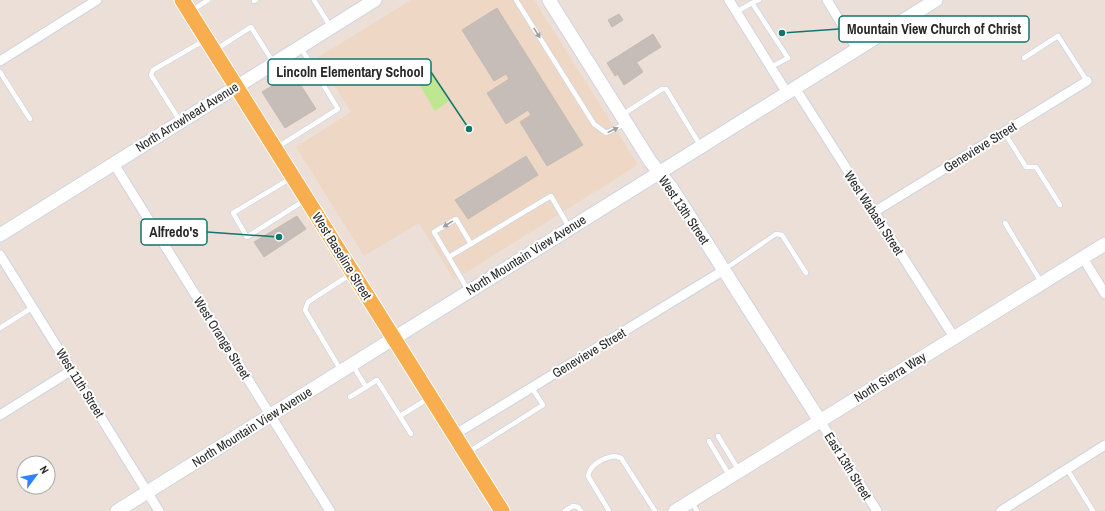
<svg xmlns="http://www.w3.org/2000/svg" width="1105" height="511" viewBox="0 0 1105 511" font-family="'Archivo Narrow',sans-serif">
  <style>
    .education { fill: #eed8c5 }
    .green { fill: #bfe690 }
    .building { fill: #c6bcb8; stroke: #c6bbb1 }
    .lines { fill: none; stroke-linecap: round; stroke-linejoin: round }
    .lane-casing { stroke: #cdd5e2; stroke-width: 6 }
    .street-casing { stroke: #cdd5e2; stroke-width: 11 }
    .secondary-casing { stroke: #cdd5e2; stroke-width: 15 }
    .primary-casing { stroke: #fff; stroke-width: 17 }
    .lane { stroke: #fff; stroke-width: 4.5 }
    .street { stroke: #fff; stroke-width: 9 }
    .secondary { stroke: #fff; stroke-width: 13 }
    .primary { stroke: #f8ae4f; stroke-width: 15 }
    .oneway { fill: #9e9e9e }
    .labels { text-anchor: middle; dominant-baseline: central; stroke-width: 4; stroke-linejoin: round; paint-order: stroke }
    .street-label { font-size: 13px; fill: #272727; stroke: #fff }
    .leader { fill: none; stroke: #0f766e; stroke-width: 1.5 }
    .callout-dot { fill: #0f766e; stroke: #fff; stroke-width: 1.5 }
    .callout { fill: #fff; stroke: #0f766e; stroke-width: 1.5 }
    .callout-label { font-size: 14px; text-anchor: middle; font-weight: bold; fill: #272727 }
  </style>
  <rect width="100%" height="100%" fill="#ebdfd7"/>
  <path class="education" d="M 411,0 L 534,0 L 637,163 L 636,166 L 454,280 L 419,223 L 364,256 L 296,147 L 351,112 L 317,58 Z"/>
  <path class="green" d="M 426,65 L 449,101 L 435,111 L 413,74 Z"/>
  <g class="building">
    <path d="M 497,8 L 583,145 L 547,166 L 520,122 L 531,115 L 528,110 L 506,124 L 487,93 L 509,79 L 506,74 L 494,81 L 462,30 Z"/>
    <path d="M 619,14 L 623,20 L 612,27 L 608,20 Z"/>
    <path d="M 653,34 L 661,47 L 615,76 L 607,63 Z"/>
    <path d="M 637,63 L 643,72 L 624,85 L 618,75 Z"/>
    <path d="M 293,73 L 316,109 L 285,128 L 262,92 Z"/>
    <path d="M 526,156 L 538,175 L 468,219 L 455,200 Z"/>
    <path d="M 297,216 L 306,229 L 264,257 L 254,242 Z"/>
  </g>
  <g class="lines">
    <g class="lane-casing">
      <g id="lane">
        <path d="M 314,0 L 330,26"/>
        <path d="M 516,0 L 594,124 L 606,133 L 625,124"/>
        <path d="M 759,0 L 752,3 L 788,58 L 771,67"/>
        <path d="M 254,1 L 256,0"/>
        <path d="M 191,11 L 208,0"/>
        <path d="M 736,12 L 752,3"/>
        <path d="M 215,50 L 251,27 L 273,62"/>
        <path d="M 1024,58 L 1058,36 L 1087,81"/>
        <path d="M 0,72 L 30,119"/>
        <path d="M 622,115 L 662,89 L 666,89 L 700,145"/>
        <path d="M 180,121 L 151,75 L 153,70 L 205,40"/>
        <path d="M 1004,132 L 1026,167 L 1036,167 L 1060,205"/>
        <path d="M 276,148 L 338,109 L 301,48"/>
        <path d="M 291,178 L 233,213 L 247,237 L 305,200"/>
        <path d="M 1005,223 L 1041,282"/>
        <path d="M 449,257 L 551,196 L 569,227"/>
        <path d="M 725,269 L 776,234 L 782,235 L 806,273"/>
        <path d="M 468,290 L 434,232 L 456,219 L 471,244"/>
        <path d="M 0,328 L 33,307"/>
        <path d="M 353,366 L 366,387 L 377,380 L 411,434"/>
        <path d="M 340,369 L 305,310 L 308,302 L 351,274"/>
        <path d="M 350,397 L 366,387"/>
        <path d="M 400,416 L 429,398"/>
        <path d="M 718,436 L 738,469"/>
        <path d="M 709,441 L 729,475"/>
        <path d="M 467,453 L 543,405 L 532,388"/>
        <path d="M 1067,469 L 1093,511"/>
        <path d="M 692,502 L 697,511"/>
        <path d="M 565,511 L 573,506 L 578,507 L 581,511"/>
        <path d="M 609,511 L 588,476 C 590,464 604,458 614,456 L 621,458 L 655,511"/>
      </g>
    </g>
    <g class="street-casing">
      <g id="street">
        <path d="M 729,0 L 787,93"/>
        <path d="M 827,0 L 857,49"/>
        <path d="M 0,61 L 97,0"/>
        <path d="M 795,88 L 954,337"/>
        <path d="M 114,164 L 330,511"/>
        <path d="M 874,212 L 1087,81"/>
        <path d="M 0,255 L 159,511"/>
        <path d="M 1083,258 L 1105,294"/>
        <path d="M 0,415 L 72,370"/>
        <path d="M 820,421 L 877,511"/>
        <path d="M 454,435 L 724,270"/>
        <path d="M 1001,511 L 1105,445"/>
      </g>
    </g>
    <g class="secondary-casing">
      <g id="secondary">
        <path d="M 549,0 L 650,161 L 671,187 L 820,421"/>
        <path d="M 0,235 L 375,0"/>
        <path d="M 117,511 L 936,0"/>
        <path d="M 675,511 L 1105,244"/>
      </g>
    </g>
    <g class="primary-casing">
      <path id="primary" d="M 182,0 L 502,511"/>
    </g>
    <use href="#lane" class="lane"/>
    <use href="#street" class="street"/>
    <use href="#secondary" class="secondary"/>
    <use href="#primary" class="primary"/>
  </g>
  <defs><path id="oneway-solid" d="M-6-.8H1V-3.2L6.5 0L1 3.2V.8H-6Z"/></defs>
  <g class="oneway">
    <use href="#oneway-solid" transform="translate(537 33) rotate(57)"/>
    <use href="#oneway-solid" transform="translate(613 130) rotate(-26)"/>
    <use href="#oneway-solid" transform="translate(448 224) rotate(148)"/>
  </g>
  <g class="labels">
    <g class="street-label">
      <text transform="translate(187 117) rotate(-32)">North Arrowhead Avenue</text>
      <text transform="translate(980 147) rotate(-32)">Genevieve Street</text>
      <text transform="translate(684 210) rotate(56)">West 13th Street</text>
      <text transform="translate(874 213) rotate(57)">West Wabash Street</text>
      <text transform="translate(526 255) rotate(-32)">North Mountain View Avenue</text>
      <text transform="translate(342 256) rotate(58)">West Baseline Street</text>
      <text transform="translate(222 338) rotate(58)">West Orange Street</text>
      <text transform="translate(589 353) rotate(-31)">Genevieve Street</text>
      <text transform="translate(890 377) rotate(-32)">North Sierra Way</text>
      <text transform="translate(80 383) rotate(58)">West 11th Street</text>
      <text transform="translate(252 427) rotate(-32)">North Mountain View Avenue</text>
      <text transform="translate(848 466) rotate(58)">East 13th Street</text>
    </g>
  </g>
  <path class="leader" d="M782 33L839 29M469 129L431 72M279 237L207 232"/>
  <g class="callout-dot">
    <circle cx="782" cy="33" r="4"/>
    <circle cx="469" cy="129" r="4"/>
    <circle cx="279" cy="237" r="4"/>
  </g>
  <g class="callout">
    <rect x="839" y="16" width="190" height="26" rx="4"/>
    <rect x="268" y="59" width="163" height="26" rx="4"/>
    <rect x="141" y="219" width="66" height="26" rx="4"/>
  </g>
  <g class="callout-label">
    <text x="934" y="34">Mountain View Church of Christ</text>
    <text x="350" y="77">Lincoln Elementary School</text>
    <text x="174" y="237">Alfredo's</text>
  </g>
  <g transform="translate(36 475) rotate(58)"><circle r="19" fill="#ffffff" stroke="#a9a9a9"/>
  <path d="M0-3L7 15L0 10L-7 15Z" fill="#3182ff"/>
  <text y="-6" font-size="11" font-weight="bold" text-anchor="middle" fill="#272727">N</text>
  </g>
</svg>
